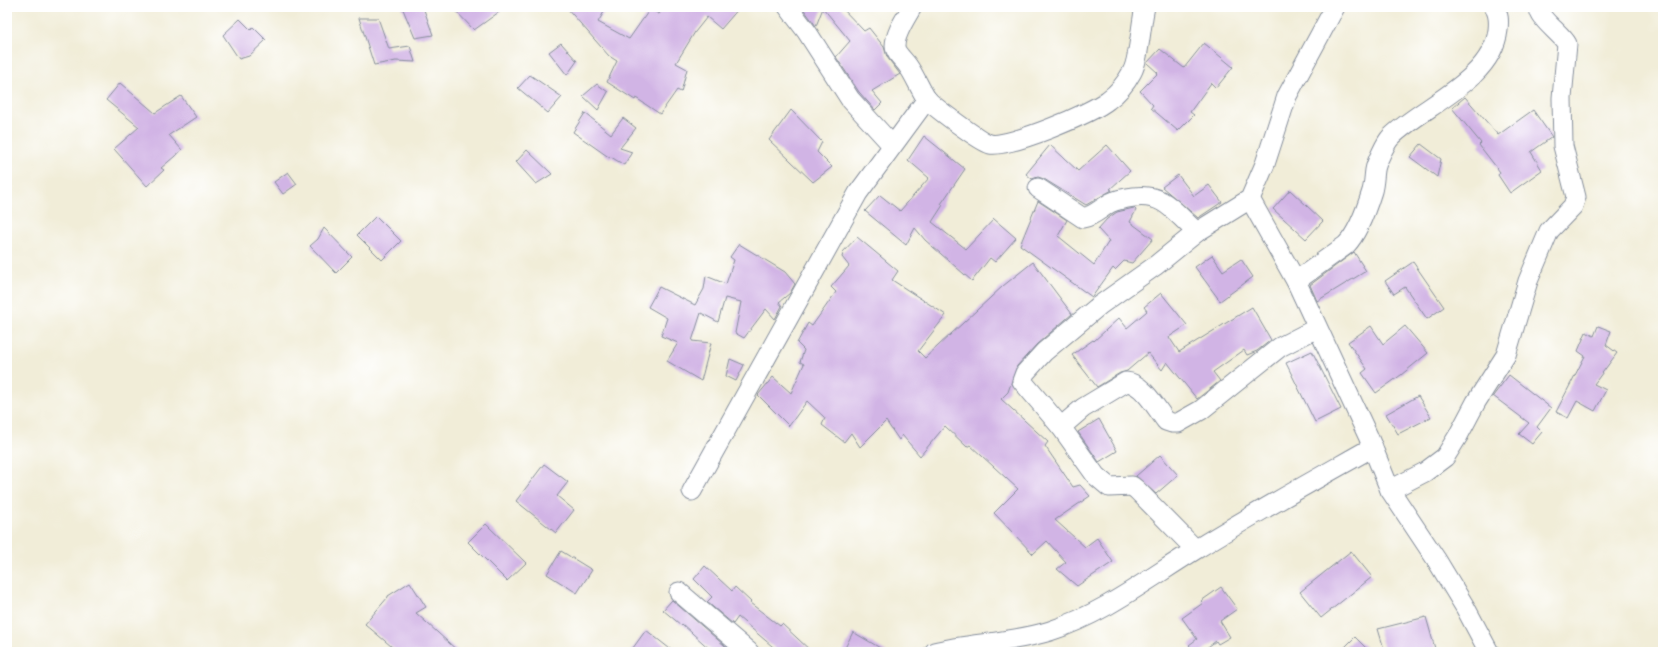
<svg xmlns="http://www.w3.org/2000/svg" width="1670" height="659" viewBox="0 0 1670 659" font-family="Pangolin,sans-serif">
  <style>
    .building { fill: #d1b4e5 }
    .lines { fill: none; stroke-linecap: round; stroke-linejoin: round }
    .minor-casing { stroke: #868e9b; stroke-width: 21 }
    .minor { stroke: #fff; stroke-width: 19 }
  </style>
  <rect width="100%" height="100%" fill="#fff"/>
  <filter id="ink" filterUnits="userSpaceOnUse"><feTurbulence type="fractalNoise" baseFrequency=".025" numOctaves="2"/><feDisplacementMap in="SourceGraphic" scale="8" xChannelSelector="R" yChannelSelector="G"/><feConvolveMatrix kernelMatrix="1 2 1 2 8 2 1 2 1" color-interpolation-filters="sRGB"/></filter>
  <filter id="wash" filterUnits="userSpaceOnUse"><feTurbulence type="fractalNoise" baseFrequency=".012" numOctaves="4" result="noise"/><feDisplacementMap in="SourceGraphic" scale="16" xChannelSelector="R" yChannelSelector="G"/><feGaussianBlur stdDeviation="0.9" result="paint"/><feColorMatrix in="noise" values="0 0 0 0 0 0 0 0 0 0 0 0 0 0 0 0 0 1.4 0 .05"/><feComposite in="paint" operator="in"/></filter>
  <g filter="url(#wash)">
    <rect width="100%" height="100%" fill="#f1edd8"/>
    <g id="blocks">
      <g class="building">
        <path d="M 402,7 L 423,7 L 433,35 L 415,38 Z"/>
        <path d="M 452,7 L 506,7 L 474,30 Z"/>
        <path d="M 566,7 L 598,7 L 604,12 L 598,22 L 629,39 L 650,9 L 659,14 L 665,7 L 740,7 L 721,29 L 707,17 L 695,32 L 676,63 L 687,69 L 681,92 L 677,90 L 660,114 L 636,98 L 635,100 L 607,82 L 617,61 L 609,56 Z"/>
        <path d="M 802,7 L 841,7 L 864,31 L 869,28 L 884,47 L 887,57 L 900,74 L 872,91 L 882,103 L 875,110 L 859,92 L 836,57 L 850,41 L 823,8 L 816,26 Z"/>
        <path d="M 359,18 L 378,18 L 389,49 L 410,46 L 415,62 L 396,61 L 374,65 Z"/>
        <path d="M 240,19 L 251,30 L 253,27 L 266,40 L 249,56 L 239,59 L 223,35 Z"/>
        <path d="M 561,43 L 577,61 L 567,75 L 549,52 Z"/>
        <path d="M 1204,43 L 1233,67 L 1216,88 L 1211,83 L 1190,112 L 1194,115 L 1178,131 L 1151,108 L 1153,105 L 1140,91 L 1158,73 L 1147,63 L 1160,49 L 1184,68 Z"/>
        <path d="M 530,75 L 562,97 L 548,113 L 518,88 Z"/>
        <path d="M 120,83 L 155,113 L 181,96 L 196,117 L 169,135 L 182,150 L 161,168 L 164,170 L 147,186 L 114,149 L 139,127 L 106,100 Z"/>
        <path d="M 597,84 L 608,92 L 598,110 L 583,96 Z"/>
        <path d="M 1465,97 L 1498,135 L 1533,110 L 1552,137 L 1531,152 L 1542,170 L 1510,193 L 1498,175 L 1500,172 L 1479,145 L 1481,143 L 1452,108 Z"/>
        <path d="M 791,110 L 822,142 L 817,152 L 832,167 L 813,182 L 769,140 Z"/>
        <path d="M 585,113 L 611,134 L 623,118 L 636,128 L 620,148 L 632,152 L 624,165 L 611,157 L 610,158 L 573,132 Z"/>
        <path d="M 924,136 L 965,169 L 941,204 L 943,205 L 932,222 L 966,249 L 994,219 L 1016,238 L 995,262 L 990,258 L 972,281 L 925,240 L 915,228 L 906,245 L 865,211 L 880,195 L 900,211 L 929,178 L 908,160 Z"/>
        <path d="M 1421,144 L 1441,159 L 1437,177 L 1410,157 Z"/>
        <path d="M 1050,145 L 1078,171 L 1107,145 L 1130,171 L 1110,189 L 1112,190 L 1086,205 L 1044,179 L 1038,177 L 1032,179 L 1026,174 Z"/>
        <path d="M 527,150 L 552,174 L 536,184 L 516,162 Z"/>
        <path d="M 288,172 L 297,184 L 283,194 L 274,182 Z"/>
        <path d="M 1178,175 L 1194,196 L 1209,185 L 1222,202 L 1198,218 L 1162,187 Z"/>
        <path d="M 1290,190 L 1323,221 L 1306,239 L 1273,209 Z"/>
        <path d="M 1038,201 L 1067,220 L 1058,236 L 1094,265 L 1109,241 L 1098,229 L 1107,219 L 1117,212 L 1134,208 L 1136,210 L 1130,222 L 1153,239 L 1132,263 L 1124,261 L 1115,270 L 1113,268 L 1092,297 L 1020,245 Z"/>
        <path d="M 376,216 L 401,241 L 382,260 L 357,235 Z"/>
        <path d="M 324,228 L 352,257 L 336,273 L 310,246 L 318,239 Z"/>
        <path d="M 857,237 L 898,271 L 892,280 L 946,315 L 918,351 L 925,358 L 1003,286 L 1033,262 L 1072,314 L 1037,344 L 1017,366 L 1008,392 L 1001,399 L 1048,442 L 1045,446 L 1073,487 L 1080,485 L 1090,496 L 1055,520 L 1085,547 L 1097,538 L 1113,562 L 1077,586 L 1057,569 L 1066,562 L 1047,541 L 1033,554 L 994,513 L 1018,489 L 970,445 L 967,447 L 945,426 L 920,456 L 902,435 L 899,440 L 886,421 L 860,447 L 851,433 L 844,442 L 822,425 L 825,418 L 807,401 L 789,426 L 758,395 L 773,377 L 791,393 L 804,364 L 800,362 L 804,350 L 797,343 L 808,323 L 812,326 L 836,292 L 831,287 L 849,266 L 842,257 L 843,254 L 842,253 Z"/>
        <path d="M 739,244 L 785,272 L 795,284 L 790,293 L 779,302 L 782,306 L 775,319 L 766,309 L 744,338 L 735,333 L 741,302 L 725,298 L 718,322 L 701,313 L 692,341 L 711,343 L 701,381 L 667,361 L 678,343 L 661,336 L 667,318 L 648,307 L 659,287 L 695,305 L 704,289 L 706,276 L 726,284 L 734,260 L 730,257 Z"/>
        <path d="M 1354,252 L 1366,271 L 1317,301 L 1310,285 Z"/>
        <path d="M 1212,255 L 1223,271 L 1241,259 L 1253,277 L 1220,301 L 1195,267 Z"/>
        <path d="M 1413,262 L 1444,307 L 1427,319 L 1405,287 L 1394,294 L 1385,281 Z"/>
        <path d="M 1161,293 L 1187,325 L 1169,337 L 1179,352 L 1252,307 L 1271,340 L 1257,351 L 1247,355 L 1244,350 L 1213,372 L 1220,381 L 1197,399 L 1167,362 L 1162,370 L 1148,353 L 1127,371 L 1120,373 L 1097,387 L 1072,355 L 1093,340 L 1094,341 L 1119,318 L 1127,328 L 1147,311 L 1144,307 Z"/>
        <path d="M 1371,326 L 1383,344 L 1405,326 L 1428,353 L 1401,375 L 1376,393 L 1362,373 L 1367,369 L 1348,342 Z"/>
        <path d="M 1598,326 L 1611,331 L 1606,345 L 1617,353 L 1594,384 L 1606,390 L 1595,411 L 1577,401 L 1568,418 L 1556,412 L 1585,356 L 1578,351 L 1586,332 L 1594,336 Z"/>
        <path d="M 1312,351 L 1341,409 L 1315,422 L 1286,363 Z"/>
        <path d="M 730,359 L 744,365 L 736,381 L 726,376 Z"/>
        <path d="M 1509,375 L 1551,408 L 1537,427 L 1542,432 L 1532,444 L 1519,434 L 1529,423 L 1493,396 Z"/>
        <path d="M 1418,396 L 1431,417 L 1398,434 L 1386,414 Z"/>
        <path d="M 1099,419 L 1117,451 L 1099,462 L 1078,432 Z"/>
        <path d="M 1160,455 L 1178,475 L 1156,494 L 1136,476 Z"/>
        <path d="M 544,464 L 568,482 L 557,496 L 574,510 L 556,533 L 516,501 Z"/>
        <path d="M 486,524 L 526,563 L 507,581 L 468,542 Z"/>
        <path d="M 561,551 L 592,570 L 577,593 L 547,574 Z"/>
        <path d="M 1351,551 L 1372,577 L 1321,618 L 1300,592 Z"/>
        <path d="M 705,566 L 732,591 L 735,587 L 751,602 L 750,603 L 780,626 L 782,624 L 812,652 L 779,652 L 738,617 L 733,624 L 707,602 L 712,597 L 694,579 Z"/>
        <path d="M 410,582 L 426,607 L 416,613 L 459,652 L 398,652 L 365,624 L 388,597 L 388,596 Z"/>
        <path d="M 1221,587 L 1237,609 L 1220,621 L 1230,637 L 1218,644 L 1216,641 L 1201,652 L 1195,652 L 1189,645 L 1197,639 L 1182,618 L 1203,603 L 1201,601 Z"/>
        <path d="M 672,600 L 732,652 L 713,652 L 682,624 L 681,625 L 663,610 Z"/>
        <path d="M 1426,617 L 1436,652 L 1385,652 L 1378,629 Z"/>
        <path d="M 646,630 L 674,652 L 630,652 Z"/>
        <path d="M 853,632 L 887,652 L 843,652 Z"/>
        <path d="M 1355,637 L 1370,652 L 1340,652 Z"/>
      </g>
    </g>
  </g>
  <g filter="url(#ink)">
    <use href="#blocks" fill-opacity="0" stroke="#868e9b" stroke-width="1"/>
    <g class="lines">
      <g class="minor-casing">
        <g id="minor">
          <path d="M 788,7 L 807,32 L 850,99 L 892,145"/>
          <path d="M 912,7 C 906,18 895,33 895,46 C 895,53 904,60 908,66 C 915,76 919,87 926,98 C 931,105 981,142 990,144 C 1009,148 1092,113 1108,100 C 1118,93 1126,83 1132,72 C 1139,60 1141,23 1145,7"/>
          <path d="M 1038,188 L 1083,218 C 1094,216 1101,208 1110,203 C 1118,199 1126,198 1134,197 C 1166,193 1175,214 1197,232"/>
          <path d="M 1250,199 L 1296,281 L 1368,436 L 1390,490 L 1436,559 L 1465,607 L 1489,652"/>
          <path d="M 1296,281 L 1346,245 C 1357,234 1367,207 1372,191 C 1374,184 1374,177 1375,170 C 1376,163 1386,142 1391,137 C 1422,106 1492,81 1498,30 C 1499,21 1499,14 1494,7"/>
          <path d="M 1317,328 L 1280,347 L 1201,410 L 1178,423 L 1172,423 L 1166,421 C 1156,408 1143,383 1126,382 L 1083,408 L 1061,427 L 1022,381 L 1025,373 L 1044,352 L 1100,305 L 1155,266 L 1197,232 L 1250,199 L 1265,164 L 1287,96 L 1335,7"/>
          <path d="M 1061,427 L 1096,476 L 1109,487 L 1132,486 L 1137,490 L 1195,549"/>
          <path d="M 1390,490 L 1425,472 L 1445,457 L 1458,436 L 1476,402 L 1506,355 L 1528,281 L 1549,231 L 1573,206 L 1576,197 L 1563,146 L 1562,98 L 1567,44 C 1561,33 1538,19 1539,7"/>
          <path d="M 692,491 L 858,193 L 927,99"/>
          <path d="M 679,592 L 749,652"/>
          <path d="M 934,652 C 972,643 1012,643 1050,631 C 1103,614 1148,579 1195,550 C 1253,514 1313,481 1373,447"/>
        </g>
      </g>
      <use href="#minor" class="minor"/>
    </g>
  </g>
  <rect width="1670" height="659" fill="none" stroke="#fff" stroke-width="24"/>
</svg>
